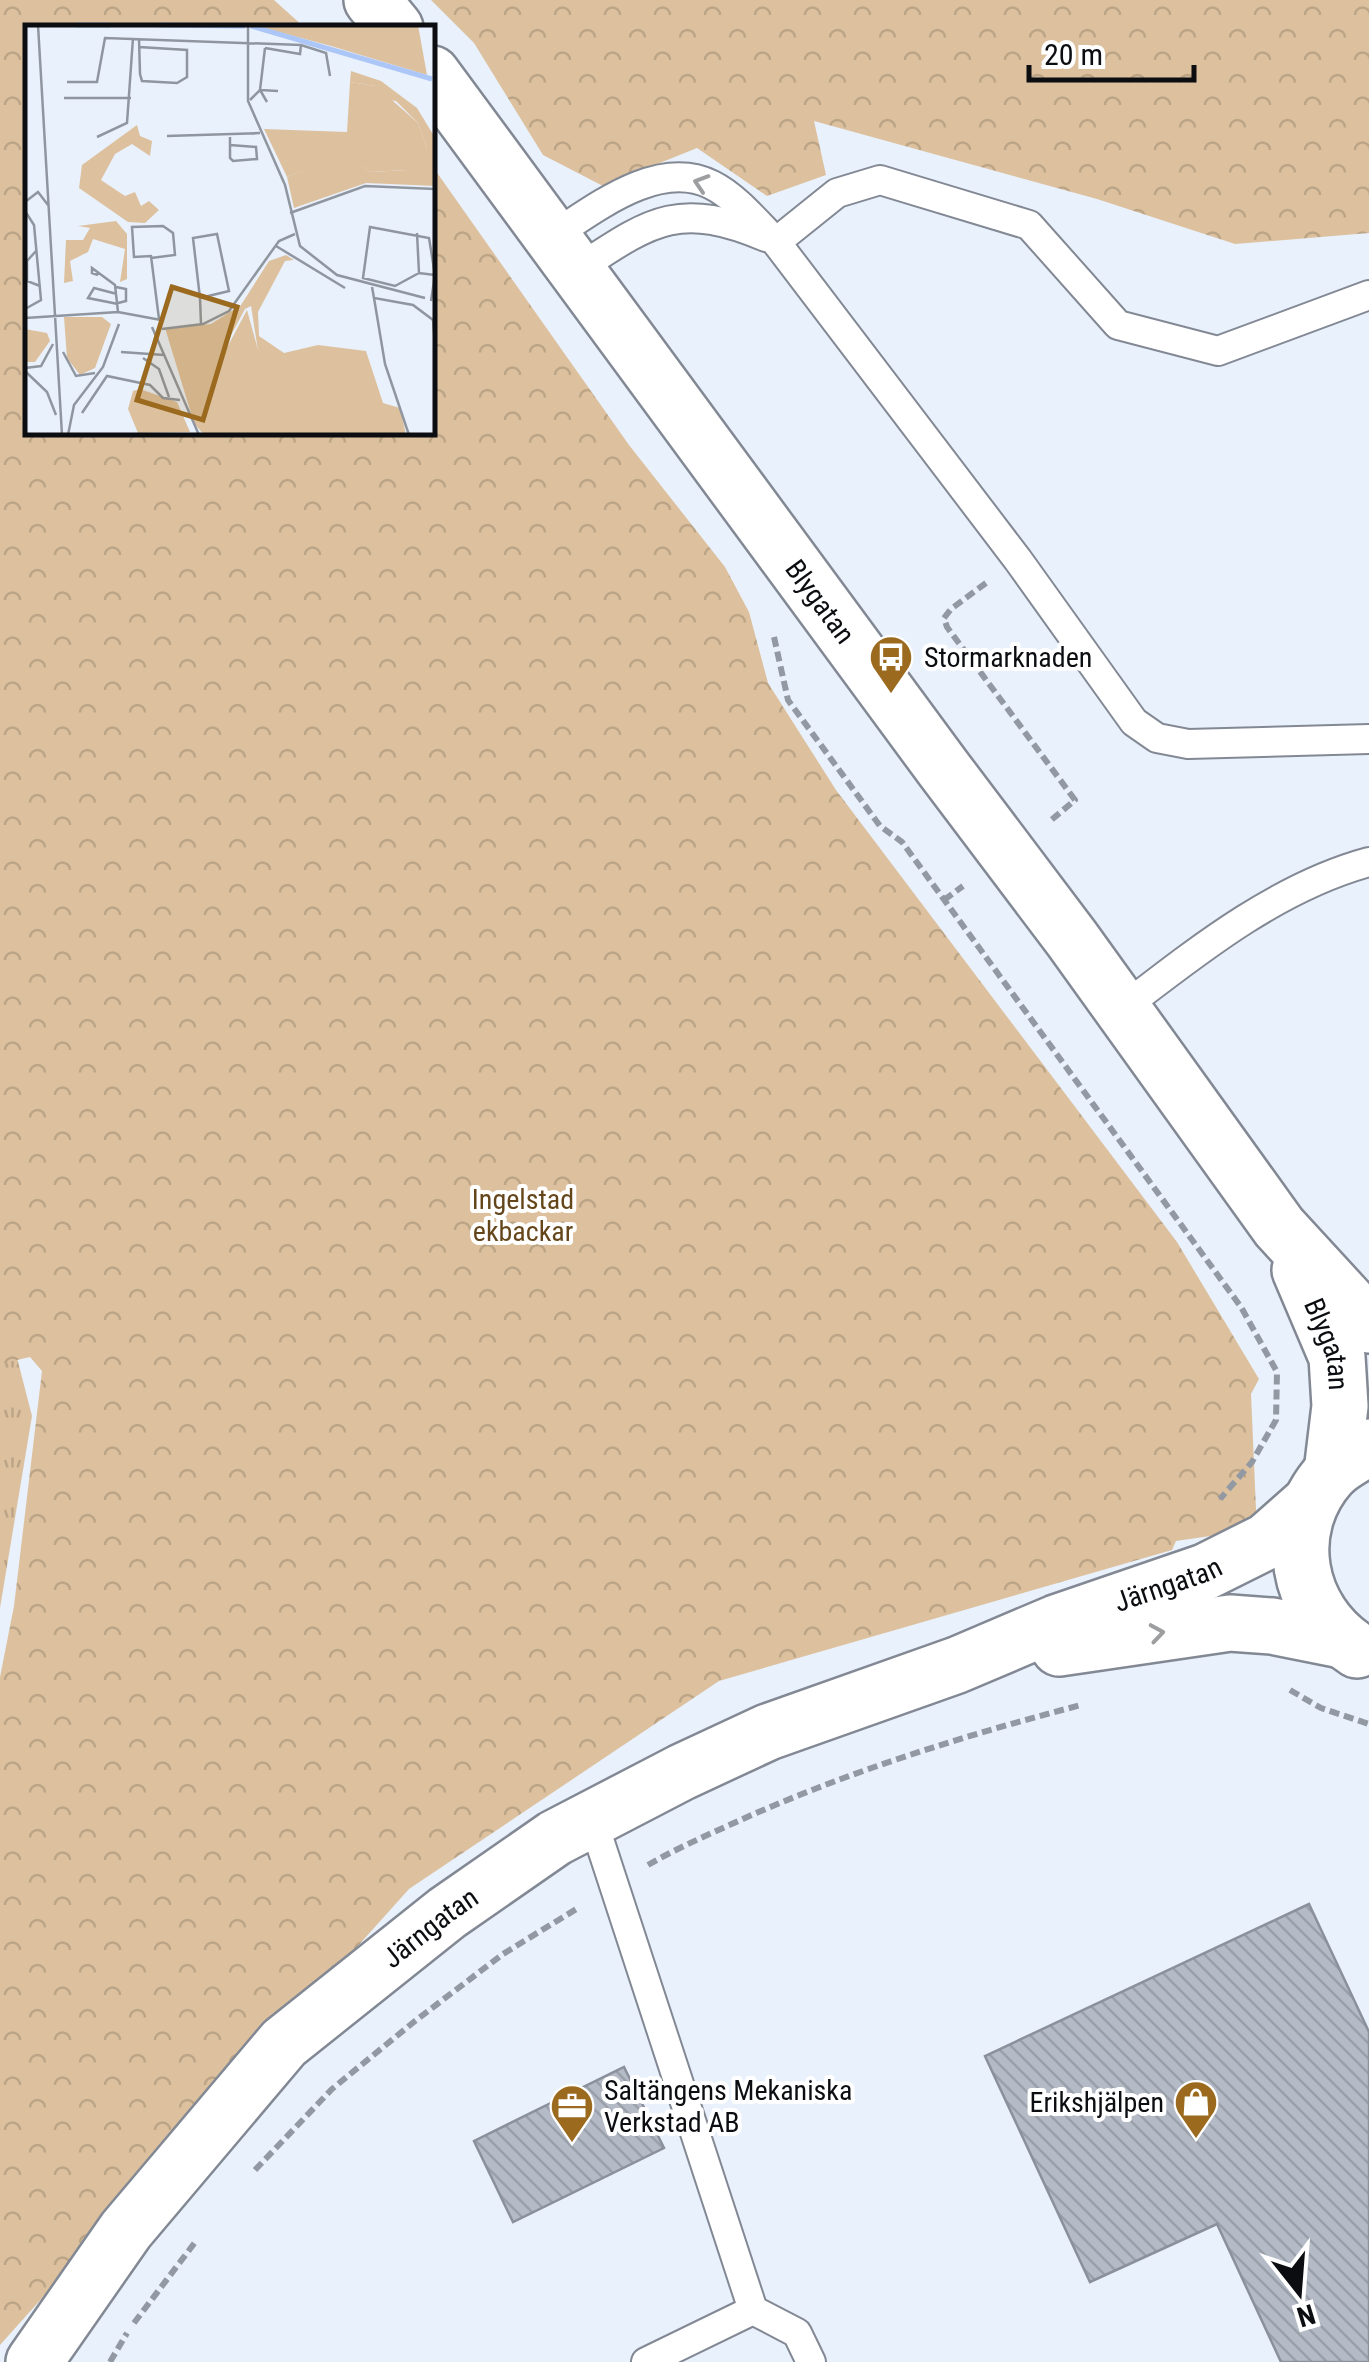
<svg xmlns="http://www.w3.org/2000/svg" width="1369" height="2362" viewBox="0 0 1369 2362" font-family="'Roboto Condensed',sans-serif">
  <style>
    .grass { fill: url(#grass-tufts) }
    .forest { fill: url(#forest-crowns) }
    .building { fill: url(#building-back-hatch); stroke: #8a909c; stroke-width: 2.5 }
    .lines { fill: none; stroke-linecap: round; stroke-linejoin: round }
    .service-casing { stroke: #838994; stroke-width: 32 }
    .minor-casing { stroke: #838994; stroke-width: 60 }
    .tertiary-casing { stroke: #838994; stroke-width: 60 }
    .path { stroke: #9399a2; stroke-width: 6; stroke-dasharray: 10 5; stroke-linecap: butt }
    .service { stroke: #fff; stroke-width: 28 }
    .minor { stroke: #fff; stroke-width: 55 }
    .tertiary { stroke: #fff; stroke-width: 55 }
    .oneway { stroke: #9d9ea0 }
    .labels { text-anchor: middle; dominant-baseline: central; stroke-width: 8; stroke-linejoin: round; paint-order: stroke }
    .street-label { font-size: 28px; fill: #0b0d11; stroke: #fff }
    .poi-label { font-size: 28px; fill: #0b0d11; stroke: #fff; text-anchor: start }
    .park-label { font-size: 28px; fill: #65461a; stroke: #fff }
    .inset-river { fill: none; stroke: #acc7f7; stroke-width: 5 }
    .inset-road { fill: none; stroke: #90969f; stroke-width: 2.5 }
    .view { fill: #9b6a1e; fill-opacity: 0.15; stroke: #9b6a1e; stroke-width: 5 }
    .inset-edge { fill: none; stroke: #0b0d11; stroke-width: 5 }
  </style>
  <defs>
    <pattern id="grass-tufts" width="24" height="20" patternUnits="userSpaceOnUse" patternTransform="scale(2.5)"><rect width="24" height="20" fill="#ddc19e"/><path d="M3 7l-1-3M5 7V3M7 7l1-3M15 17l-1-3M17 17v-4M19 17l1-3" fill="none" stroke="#bca587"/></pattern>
    <pattern id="forest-crowns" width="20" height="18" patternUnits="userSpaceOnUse" patternTransform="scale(2.5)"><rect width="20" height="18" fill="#ddc19e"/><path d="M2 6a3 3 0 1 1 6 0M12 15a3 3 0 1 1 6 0" fill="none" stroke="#bca587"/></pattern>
    <pattern id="building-back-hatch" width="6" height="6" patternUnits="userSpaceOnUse" patternTransform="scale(2.5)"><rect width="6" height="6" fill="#b4bbc7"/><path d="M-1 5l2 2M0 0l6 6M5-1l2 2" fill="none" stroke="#99a0aa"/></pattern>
  </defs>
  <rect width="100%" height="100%" fill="#e9f1fd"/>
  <path class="grass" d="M 0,1304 L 5,1311 L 32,1416 L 0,1608 Z"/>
  <g class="forest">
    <path d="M 0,0 L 274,0 L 304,27 L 28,28 L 28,432 L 432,432 L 433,167 L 629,445 L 725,567 L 749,612 L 768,683 L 836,790 L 1177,1242 L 1259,1379 L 1251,1394 L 1257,1532 L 1251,1530 L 1176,1541 L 1172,1550 L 719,1681 L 409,1889 L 0,2345 L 0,1677 L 14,1606 L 42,1371 L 30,1357 L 0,1364 Z"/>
    <path d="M 431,0 L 1369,0 L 1369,233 L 1235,244 L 1097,199 L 814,121 L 826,175 L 767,196 L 697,148 L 603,186 L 543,155 L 474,43 Z"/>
  </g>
  <g class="building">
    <path d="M 1309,1904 L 1369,2032 L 1369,2362 L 1281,2362 L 1217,2224 L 1090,2282 L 985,2056 Z"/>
    <path d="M 624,2067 L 664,2148 L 513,2222 L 474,2141 Z"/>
  </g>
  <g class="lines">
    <g class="service-casing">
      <g id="service">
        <path d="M 554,235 C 596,208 659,158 712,185 C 736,197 757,223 776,242 L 1018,560 L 1134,722 L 1157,738 L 1188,744 L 1369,739"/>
        <path d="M 776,242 L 837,193 L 880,180 L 1029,225 L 1118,325 L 1218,351 L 1369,295"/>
        <path d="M 578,269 C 651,221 678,200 766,237"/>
        <path d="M 1123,1008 C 1197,951 1277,887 1369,862"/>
        <path d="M 592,1818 L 753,2310 L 797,2333 L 811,2362"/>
        <path d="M 646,2362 L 753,2310"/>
      </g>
    </g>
    <g class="minor-casing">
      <g id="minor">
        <path d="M 372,0 L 395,28"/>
        <path id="s1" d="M 432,74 L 943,768 L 1072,939 L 1279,1227 L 1369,1325"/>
        <path id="s2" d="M 1300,1270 L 1337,1357 L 1340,1406 L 1332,1472"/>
      </g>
    </g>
    <g class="tertiary-casing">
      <g id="tertiary">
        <path d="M 1059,1648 L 1230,1623 L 1272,1626 L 1342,1640"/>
        <path d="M 1357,1650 C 1296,1611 1281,1529 1330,1474 C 1340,1463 1357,1455 1369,1447"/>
        <path id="s3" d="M 34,2362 L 126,2230 L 284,2043 L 447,1913 L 555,1838 L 682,1772 L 768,1732 L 957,1665 L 1056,1623 L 1205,1572 L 1267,1541 L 1310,1503"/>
      </g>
    </g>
    <g class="path">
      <path d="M 986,583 L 951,609 L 944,618 L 947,627 L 1075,800 L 1049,822"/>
      <path d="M 774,637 L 788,700 L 880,826 L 902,842 L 1241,1307 L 1277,1372 L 1276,1420 L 1252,1462 L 1220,1499"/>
      <path d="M 944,900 L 963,886"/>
      <path d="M 1290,1690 L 1321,1708 L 1369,1724"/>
      <path d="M 648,1865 C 679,1847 712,1833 745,1818 C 853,1770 966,1735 1081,1705"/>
      <path d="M 255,2170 L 332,2089 L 415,2021 L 503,1954 L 578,1908"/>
      <path d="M 134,2323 L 196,2241"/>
      <path d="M 110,2362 L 127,2333"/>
    </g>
    <use href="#service" class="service"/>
    <use href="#minor" class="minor"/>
    <use href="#tertiary" class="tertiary"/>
  </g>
  <defs><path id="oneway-chevron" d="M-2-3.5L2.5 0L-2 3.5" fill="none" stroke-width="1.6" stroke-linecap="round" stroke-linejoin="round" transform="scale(2.5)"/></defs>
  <g class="oneway">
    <use href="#oneway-chevron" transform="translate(701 183) rotate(-162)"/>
    <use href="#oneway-chevron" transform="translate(1157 1633) rotate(-9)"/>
  </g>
  <defs>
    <g id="bus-pin" transform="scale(2.25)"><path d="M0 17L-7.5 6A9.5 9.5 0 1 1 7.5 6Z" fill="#9b6a1e" stroke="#fff"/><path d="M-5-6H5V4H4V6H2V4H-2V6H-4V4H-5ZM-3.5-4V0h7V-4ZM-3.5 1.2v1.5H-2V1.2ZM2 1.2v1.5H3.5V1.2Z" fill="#fff"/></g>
    <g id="shop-pin" transform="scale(2.25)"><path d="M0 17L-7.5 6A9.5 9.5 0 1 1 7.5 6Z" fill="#9b6a1e" stroke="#fff"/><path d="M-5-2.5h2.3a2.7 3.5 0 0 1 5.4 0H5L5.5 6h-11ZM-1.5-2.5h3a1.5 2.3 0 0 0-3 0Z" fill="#fff"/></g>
    <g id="office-pin" transform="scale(2.25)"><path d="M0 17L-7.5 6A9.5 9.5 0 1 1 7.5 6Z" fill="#9b6a1e" stroke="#fff"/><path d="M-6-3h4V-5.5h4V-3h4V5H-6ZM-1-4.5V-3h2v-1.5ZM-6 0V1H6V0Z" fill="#fff"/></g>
  </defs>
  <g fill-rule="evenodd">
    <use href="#bus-pin" x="891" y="657"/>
    <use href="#shop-pin" x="1196" y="2102"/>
    <use href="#office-pin" x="572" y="2106"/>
  </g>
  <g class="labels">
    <g class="street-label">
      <text stroke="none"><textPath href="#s1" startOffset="655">Blygatan</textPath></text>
      <text stroke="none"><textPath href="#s2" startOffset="80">Blygatan</textPath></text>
      <text stroke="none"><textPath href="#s3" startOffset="1410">Järngatan</textPath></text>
      <text stroke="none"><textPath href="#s3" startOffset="592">Järngatan</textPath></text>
    </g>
    <g class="poi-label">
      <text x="924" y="657">Stormarknaden</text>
      <text x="604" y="2090">Saltängens Mekaniska<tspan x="604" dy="32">Verkstad AB</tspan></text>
      <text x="1164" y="2102" text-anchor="end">Erikshjälpen</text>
    </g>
    <g class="park-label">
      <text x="523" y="1199">Ingelstad<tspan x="523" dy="32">ekbackar</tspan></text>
    </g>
  </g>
  <g transform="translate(25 25)">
    <rect width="410" height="410" fill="#e9f1fd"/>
    <path d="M 227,0 L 393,0 L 402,50 L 306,21 ZM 325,57 L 351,61 L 393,98 L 402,123 L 393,138 L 383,145 L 345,147 L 318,128 L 262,152 L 239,104 L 322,107 ZM 222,285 L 235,332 L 260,333 L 197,332 ZM 39,292 L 77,292 L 86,299 L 70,343 L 55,350 L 42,333 Z" fill="#ddc19e"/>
    <path d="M 326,46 L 356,56 L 392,83 L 409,111 L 410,161 L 341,158 L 269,183 L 262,152 L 318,127 L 345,147 L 383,145 L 402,123 L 393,98 L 371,76 L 355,74 L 351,61 L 325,57 ZM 112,100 L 115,111 L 127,116 L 125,131 L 107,119 L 90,129 L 76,155 L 100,171 L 110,167 L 116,181 L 124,176 L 134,185 L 120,198 L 103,197 L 54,163 L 57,140 ZM 91,196 L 102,209 L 102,254 L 95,257 L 100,224 L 68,214 L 63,227 L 45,236 L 48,256 L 39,258 L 41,215 L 58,215 L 65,203 L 53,201 ZM 261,230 L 269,235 L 260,236 L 233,287 L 234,311 L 259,328 L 293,320 L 341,326 L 358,378 L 375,383 L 381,410 L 179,410 L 169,398 L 140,303 L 186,299 L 216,280 L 244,236 ZM 226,281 L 234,332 L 196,329 L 220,284 ZM 0,304 L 22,308 L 25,316 L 10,337 L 0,337 ZM 115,364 L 152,377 L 165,407 L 113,408 L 103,384 L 108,366 Z" fill="#ddc19e" fill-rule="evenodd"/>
    <path class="inset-river" d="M 51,0 L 85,0M 134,0 L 220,1M 226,1 L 407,54"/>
    <path class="inset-road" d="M 13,0 L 37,410M 223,0 L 223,76 L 260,160 L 275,221 L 312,250 L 400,273M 114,14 L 115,49 L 117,56 L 152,58 L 162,52 L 162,25 L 114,22M 240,23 L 235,65 L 242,77M 240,23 L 275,29 L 276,20M 42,57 L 72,57 L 80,13 L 276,20 L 301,28 L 305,51M 39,73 L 106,73M 225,75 L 235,65 L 253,66M 142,111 L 235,108M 72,112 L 102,98 L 108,13M 205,112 L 205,133 L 208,136 L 232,134 L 231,122 L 205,120M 0,177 L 13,167 L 23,180M 0,186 L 9,200 L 16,275 L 0,284M 265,188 L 340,161 L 410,164M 392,208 L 394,248M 251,221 L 320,263M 11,226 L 2,236 L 2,256 L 15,261M 126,233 L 150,230 L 148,208 L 138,201 L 107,202 L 109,232 L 126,231 L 134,294M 73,250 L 67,248 L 67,243 L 90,260 L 93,287M 91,262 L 101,264 L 101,276 L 93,278M 347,262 L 349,273 L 388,280 L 408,295 L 410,320M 92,269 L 69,263 L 63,273 L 93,279M 175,273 L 168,213 L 192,209 L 204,266 L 175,273 L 176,299M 349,273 L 360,339 L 384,410M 406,276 L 410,250 L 404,213 L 345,202 L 338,253 L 370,261 L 394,248 L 410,250M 0,293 L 93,287 L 136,295M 127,302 L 174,410M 137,304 L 178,299 L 204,286 L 254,216 L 270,209M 38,327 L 51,351 L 70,348M 96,327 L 139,330M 118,333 L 134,344 L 144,372M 0,343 L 16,341 L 28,319M 0,346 L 22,367 L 31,390M 57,388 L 82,351 L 125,360 L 138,373 L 155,375M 43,410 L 49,380 L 78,342 L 94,299M 107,410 L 158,410"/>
    <path class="view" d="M 147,262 L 212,282 L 178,395 L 112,375 Z"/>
    <rect width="410" height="410" class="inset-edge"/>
  </g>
  <g transform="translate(1299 2292) rotate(163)" stroke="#ffffff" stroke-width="8" paint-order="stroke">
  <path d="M0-8L18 38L0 25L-18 38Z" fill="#0b0d11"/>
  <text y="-15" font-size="28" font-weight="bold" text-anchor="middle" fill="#0b0d11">N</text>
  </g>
  <path d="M1029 65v15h165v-15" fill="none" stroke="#0b0d11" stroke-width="5"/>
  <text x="1044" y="65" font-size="30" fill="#0b0d11" stroke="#ffffff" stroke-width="8" paint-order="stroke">20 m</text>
</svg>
